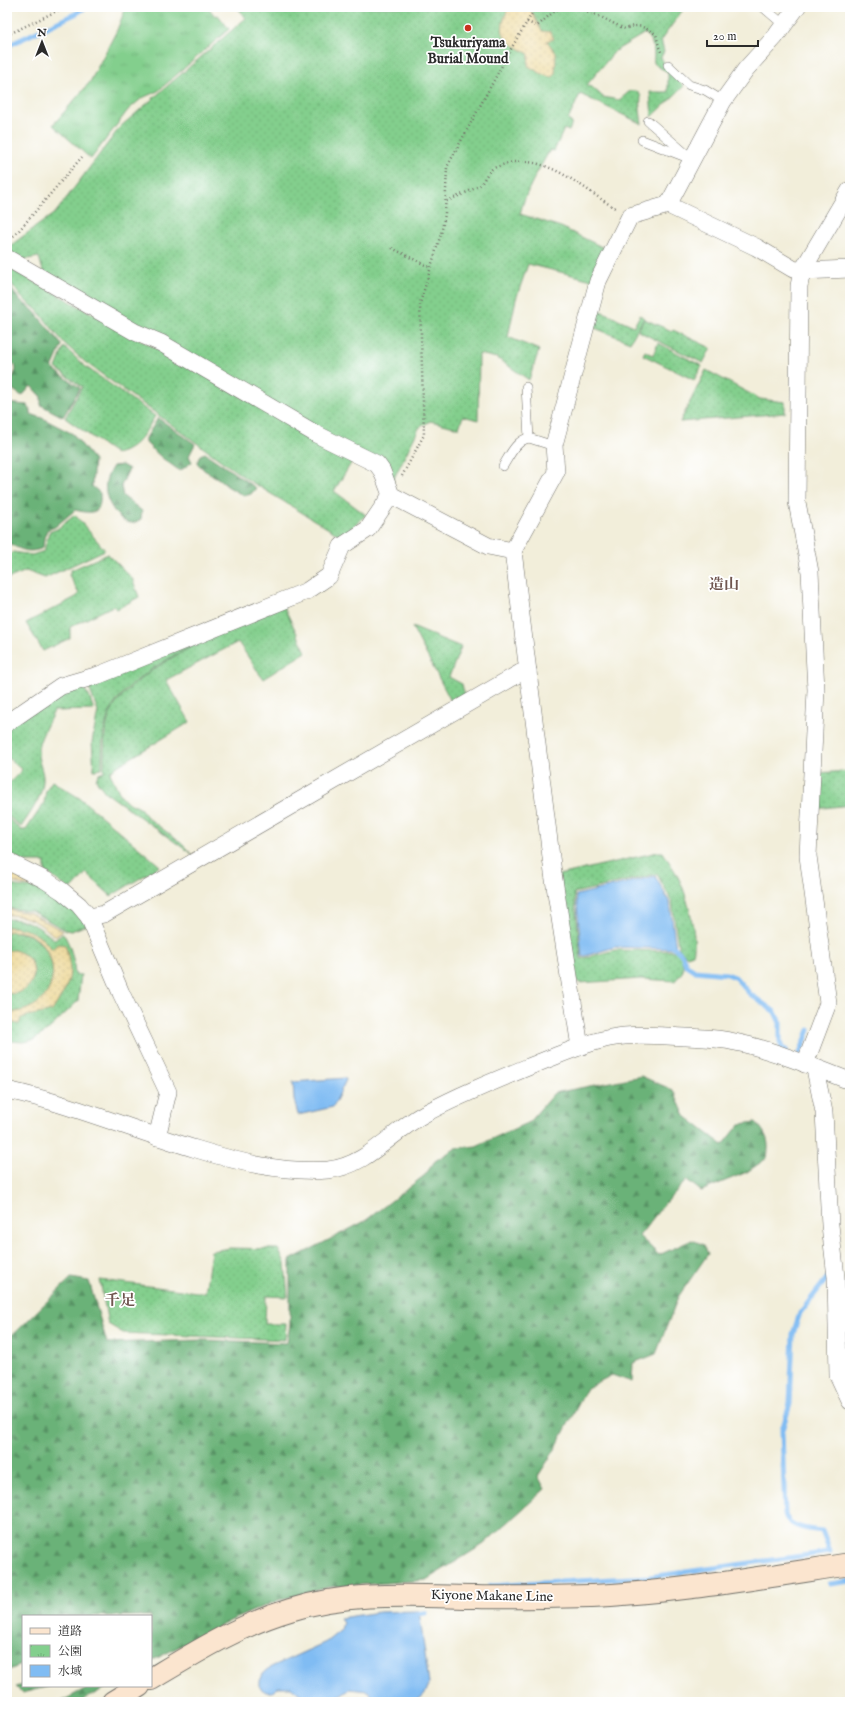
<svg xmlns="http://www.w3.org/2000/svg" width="857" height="1709" viewBox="0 0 857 1709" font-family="'IM FELL English','Noto Serif JP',serif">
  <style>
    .grass { fill: url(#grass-dots); stroke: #577d5c }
    .forest { fill: url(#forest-firs); stroke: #4a6e52 }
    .sand { fill: url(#sand-dots); stroke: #8c8264 }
    .park { fill: url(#park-tufts); stroke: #577d5c }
    .water { fill: #80bcf3; stroke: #56748f }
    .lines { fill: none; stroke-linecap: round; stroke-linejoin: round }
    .stream { stroke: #80bcf3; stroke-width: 5 }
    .service-casing { stroke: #716f68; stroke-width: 10 }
    .minor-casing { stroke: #716f68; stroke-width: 18 }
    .secondary-casing { stroke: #716f68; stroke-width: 24 }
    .path { stroke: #716f68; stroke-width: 2.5; stroke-dasharray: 1 3; stroke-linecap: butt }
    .service { stroke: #fff; stroke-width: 9 }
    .minor { stroke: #fff; stroke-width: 17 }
    .secondary { stroke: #fbe5cf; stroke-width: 22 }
    .poi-dot { fill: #c8321e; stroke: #fff; stroke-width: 1.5 }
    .labels { text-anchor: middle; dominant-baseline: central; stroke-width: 3.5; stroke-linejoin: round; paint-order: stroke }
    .poi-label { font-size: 14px; font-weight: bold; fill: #2b2b2b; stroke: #fff }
    .street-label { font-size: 14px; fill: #2b2b2b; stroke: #fff }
    .neighbourhood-label { font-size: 15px; font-weight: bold; fill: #705650; stroke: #fff }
  </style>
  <defs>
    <pattern id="grass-dots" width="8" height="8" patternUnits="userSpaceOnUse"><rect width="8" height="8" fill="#83cf8d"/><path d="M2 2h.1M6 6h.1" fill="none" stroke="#71b27a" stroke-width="1.8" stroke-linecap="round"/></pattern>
    <pattern id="forest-firs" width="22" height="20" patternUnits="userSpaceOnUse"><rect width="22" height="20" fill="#6ab278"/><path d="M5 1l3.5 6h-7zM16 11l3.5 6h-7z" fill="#579163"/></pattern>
    <pattern id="sand-dots" width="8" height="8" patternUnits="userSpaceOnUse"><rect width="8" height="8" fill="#eeda9e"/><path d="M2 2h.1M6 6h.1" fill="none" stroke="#cb8" stroke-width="1.8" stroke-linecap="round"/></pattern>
    <pattern id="park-tufts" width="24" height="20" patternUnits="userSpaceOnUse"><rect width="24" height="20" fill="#83cf8d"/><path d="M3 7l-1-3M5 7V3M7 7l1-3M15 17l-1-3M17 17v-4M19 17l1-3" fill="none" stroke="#71b27a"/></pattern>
  </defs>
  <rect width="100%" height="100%" fill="#fff"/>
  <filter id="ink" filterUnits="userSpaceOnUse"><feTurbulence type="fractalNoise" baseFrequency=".025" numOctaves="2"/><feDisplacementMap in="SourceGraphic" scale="8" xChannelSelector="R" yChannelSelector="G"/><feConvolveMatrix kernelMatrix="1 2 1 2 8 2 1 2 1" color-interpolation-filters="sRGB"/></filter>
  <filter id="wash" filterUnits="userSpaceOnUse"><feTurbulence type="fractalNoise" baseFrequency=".012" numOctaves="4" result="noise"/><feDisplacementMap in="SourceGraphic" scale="16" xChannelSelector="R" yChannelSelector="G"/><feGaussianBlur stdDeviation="0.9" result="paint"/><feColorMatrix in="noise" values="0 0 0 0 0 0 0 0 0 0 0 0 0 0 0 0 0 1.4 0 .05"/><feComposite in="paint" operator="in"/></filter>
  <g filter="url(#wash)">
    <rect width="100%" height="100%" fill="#f2eeda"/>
    <g class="grass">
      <path d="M 237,7 L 685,7 L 661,40 L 664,52 L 661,57 L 666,67 L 684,86 L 652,117 L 650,92 L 668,92 L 668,72 C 646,61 657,64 653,47 C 652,42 648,37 645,33 L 615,51 L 586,86 L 592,87 L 603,97 L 619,100 L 630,91 L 637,91 L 641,96 L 640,110 L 642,124 L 580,94 L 568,120 L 572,123 L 569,131 L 564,129 L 554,151 L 550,150 C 538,171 526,190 520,214 L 561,227 L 606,249 L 592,280 L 528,264 L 516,299 L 508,337 L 539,350 L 529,380 L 497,358 L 479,354 L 478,420 L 463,416 L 459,428 L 430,421 L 419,428 L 392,482 L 319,430 L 43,271 L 39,257 L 22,260 L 7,253 L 7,248 L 56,212 L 120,127 L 246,18 Z"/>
      <path d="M 7,267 L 355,457 L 334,491 L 366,515 L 342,537 L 245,478 L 85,362 L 64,343 L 37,310 L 22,298 L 7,278 Z"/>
      <path d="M 596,309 L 634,326 L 640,315 L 644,318 L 630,342 L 590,326 Z"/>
      <path d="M 644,319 L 672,331 L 673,330 L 711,348 L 703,363 L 638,331 Z"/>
      <path d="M 658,343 L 702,366 L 694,380 L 643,355 L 645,351 L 653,355 Z"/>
      <path d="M 64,347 L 86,367 L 155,416 C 145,433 136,450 116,454 L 65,418 L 82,387 L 56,368 Z"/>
      <path d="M 706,370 L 760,399 L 785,402 L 785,413 L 680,422 Z"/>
      <path d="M 75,515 L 105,550 L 45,578 L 26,571 L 7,579 L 7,557 L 13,552 L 32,555 L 44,551 L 49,532 L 57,529 Z"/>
      <path d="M 108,554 L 132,578 L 139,597 L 117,609 L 113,606 L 70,627 L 70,638 L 43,651 L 26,623 L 76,597 L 79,594 L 69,575 L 71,570 Z"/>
      <path d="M 283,605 L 306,652 L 263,679 L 238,642 L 166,680 L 190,722 L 111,770 L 110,773 L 119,792 L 125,801 L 140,808 L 148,818 L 180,842 L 193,855 L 105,792 L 96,780 L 98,774 L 104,772 C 104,754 103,729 111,712 C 134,665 236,626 283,605 Z"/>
      <path d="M 412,627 L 461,647 L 449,677 L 462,684 L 465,697 L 452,703 Z"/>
      <path d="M 203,640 C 174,655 124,681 110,712 C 102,729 102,751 102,769 L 94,770 L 92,742 L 98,711 L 87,683 Z"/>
      <path d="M 80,683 L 89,696 L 94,710 L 54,711 C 49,722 37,742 38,753 C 38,763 44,771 43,781 C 43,796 29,815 21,827 L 7,815 L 7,785 L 22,770 L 7,757 L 7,727 Z"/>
      <path d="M 850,771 L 850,805 L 815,809 L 816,773 Z"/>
      <path d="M 52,781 L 81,799 L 160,866 L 111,896 L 86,873 L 74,887 L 69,889 L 45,871 L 45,862 L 22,862 L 7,851 L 7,817 L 21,830 L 26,830 L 44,803 L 46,790 Z"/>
      <path d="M 658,852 L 663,852 C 668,861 675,870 679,879 C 687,894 698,938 693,954 L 687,956 L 680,950 L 678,945 L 672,902 L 657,874 L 574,893 L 581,959 L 615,950 L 676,951 C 683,955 683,963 683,971 L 675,981 L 641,979 L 579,983 L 573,977 L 559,875 Z"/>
      <path d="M 7,868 L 57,894 L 87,925 L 71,931 L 65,930 L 31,911 L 7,908 L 7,885 L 41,889 Z"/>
      <path d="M 7,919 C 29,919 38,926 55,940 L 63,933 C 71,946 74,959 75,975 L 81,975 L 78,1001 L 47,1031 L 33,1040 L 24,1042 L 10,1041 L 11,1026 L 7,1025 L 7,1022 L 19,1024 L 20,1018 L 34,1013 L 43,1013 L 67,987 C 54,955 48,928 7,927 Z"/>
      <path d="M 12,931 C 22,933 31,934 38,941 C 59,959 57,992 34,1007 C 26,1012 16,1012 7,1013 L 7,993 L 12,994 L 34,977 C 35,960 24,949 7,951 L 7,932 Z"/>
      <path d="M 230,1248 L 278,1249 L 285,1263 L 288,1297 L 266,1296 L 265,1324 L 286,1324 L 285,1340 L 123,1333 L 108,1324 L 100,1280 L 205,1293 L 211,1251 Z"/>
    </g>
    <g class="forest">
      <path d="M 7,283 L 19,299 L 34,311 L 62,345 L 52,368 L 80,388 L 63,417 L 41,405 L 41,397 L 31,386 L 22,396 L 9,387 L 16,370 L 15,364 L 7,372 Z"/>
      <path d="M 7,403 L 27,405 L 30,409 L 31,414 L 42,418 L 73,434 L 94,460 L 92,486 L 100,493 C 102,515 92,514 75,510 L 55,527 L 47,530 L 44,538 L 43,548 C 29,554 20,550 7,542 Z"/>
      <path d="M 158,418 L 195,444 L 189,456 L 192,462 L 180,471 L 162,458 L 146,443 L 146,438 Z"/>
      <path d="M 205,453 L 256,488 L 251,494 L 244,496 L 227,486 L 219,479 L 204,470 L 197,463 L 200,455 Z"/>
      <path d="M 122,465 L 129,469 L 121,486 L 123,496 L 142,511 L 141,519 C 139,520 136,523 133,523 C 120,524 107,503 106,492 C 104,482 108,474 113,466 Z"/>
      <path d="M 641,1076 L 673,1090 L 685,1116 L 723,1145 L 740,1124 L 756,1122 C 767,1135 770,1141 767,1158 L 747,1172 L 701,1191 L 687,1180 L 665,1203 L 639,1236 L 659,1255 L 692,1240 L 704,1245 L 708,1254 L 678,1297 L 656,1354 L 633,1363 L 632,1382 L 612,1375 L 587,1388 L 554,1451 L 538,1476 L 545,1489 L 484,1544 L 426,1580 L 330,1587 L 279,1600 L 232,1620 L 151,1661 L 151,1616 L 23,1616 L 23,1664 L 7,1671 L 7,1336 L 16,1332 L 71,1278 L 89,1281 L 107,1343 L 202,1340 L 287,1343 L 290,1324 L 290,1260 L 365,1221 L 425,1175 L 435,1161 L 456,1148 L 476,1146 L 529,1122 L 554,1093 Z"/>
      <path d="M 23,1685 L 23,1686 L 50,1686 L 22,1693 L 16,1687 Z"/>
      <path d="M 108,1686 L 80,1702 L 60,1702 L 85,1689 Z"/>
    </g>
    <g class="sand">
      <path d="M 513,7 L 529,7 L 542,31 L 550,32 L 554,39 L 547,41 L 556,53 L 555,74 L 553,77 L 546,76 L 528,66 L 529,54 C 506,41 495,37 508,9 Z"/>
      <path d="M 7,869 L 37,888 L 7,881 Z"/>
      <path d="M 7,909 L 30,913 L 63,931 L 55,937 C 41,923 27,915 7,915 Z"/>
      <path d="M 7,927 C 28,928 38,933 52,949 L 58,944 L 65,945 C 75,977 69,984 52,1011 C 41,1014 31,1014 21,1018 L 19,1024 L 7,1022 L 7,1013 C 76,1010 59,923 7,932 Z"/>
      <path d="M 13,950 C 45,957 37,998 7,993 L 7,951 Z"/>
    </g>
    <path class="park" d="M 126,7 L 208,7 L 215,16 L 218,15 L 229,29 L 158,91 L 142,98 L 128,110 L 91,159 L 53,125 L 90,82 L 117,30 Z"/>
    <g class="water">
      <path d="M 655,876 L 670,903 L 676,949 L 615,947 L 582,957 L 576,895 Z"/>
      <path d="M 345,1078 L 346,1080 L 333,1107 L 298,1115 L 294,1099 L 293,1082 Z"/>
      <path d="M 419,1611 L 429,1683 C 424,1709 398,1702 376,1702 L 368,1691 L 349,1689 L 330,1702 L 311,1702 L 291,1687 L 277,1687 L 273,1692 L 266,1692 L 260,1688 L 260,1681 L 263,1674 L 271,1667 L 326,1642 L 341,1630 L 343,1622 L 340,1618 L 379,1612 Z"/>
    </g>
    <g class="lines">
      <g class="stream">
        <path d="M 7,46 L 77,13 L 86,7"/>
        <path d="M 845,188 L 850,179"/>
        <path d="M 673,946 L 682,955 L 686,965 L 695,971 L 727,974 L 735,977 L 750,994 L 775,1012 L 780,1023 L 780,1042 L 782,1048 L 786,1050"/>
        <path d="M 800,1053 L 809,1030"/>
        <path d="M 842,1286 L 850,1288"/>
        <path d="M 830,1584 L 850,1581"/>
        <path d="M 490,1586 L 649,1577 L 830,1552 L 822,1531 C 810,1529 790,1529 785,1515 L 782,1430 L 790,1404 L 793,1334 L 800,1313 L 828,1277"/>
        <path d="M 414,1614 L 425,1613"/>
      </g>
    </g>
  </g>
  <g filter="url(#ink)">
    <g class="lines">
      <g class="service-casing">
        <g id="service">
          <path d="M 763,7 L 784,25"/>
          <path d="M 668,65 L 689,85 L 705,90 L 723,101"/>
          <path d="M 648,121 L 693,160"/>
          <path d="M 642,140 L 686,157"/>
          <path d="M 526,387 L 529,438 L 554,446"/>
          <path d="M 503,466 C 509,457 516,440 529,438"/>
        </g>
      </g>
      <g class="minor-casing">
        <g id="minor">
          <path d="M 668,205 L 723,101 L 746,69 L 775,37 L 797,7"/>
          <path d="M 7,258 L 135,332 L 161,343 L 316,434 L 377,464 L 382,471 L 391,495 L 488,546 L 513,551 L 556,472 L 554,445 L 598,281 L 630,216 L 668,205 L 756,247 L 793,269 L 802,271 L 850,269"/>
          <path d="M 513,551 L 553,873 L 580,1047"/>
          <path d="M 7,723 L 61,686 L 99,675 L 307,591 L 329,576 L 342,546 L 368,529 L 391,495"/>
          <path d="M 7,859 L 11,863 L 45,880 L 62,891 L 79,905 L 89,917 L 121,993 L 168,1092 L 157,1137"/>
          <path d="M 89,917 L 104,914 L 520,673 L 528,671"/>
          <path d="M 805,1064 L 828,1003 L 808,856 L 816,690 L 810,572 L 797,502 L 799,286 L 802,271 L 850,190"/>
          <path d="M 815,1069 L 824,1112 L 830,1225 L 836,1277 L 838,1375 L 850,1401"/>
          <path d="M 7,1090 C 71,1104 133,1130 196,1149 C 238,1162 282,1173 328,1170 C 367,1166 391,1132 424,1114 C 461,1094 499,1079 538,1063 C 562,1054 585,1043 610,1038 C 635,1033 661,1036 686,1037 C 703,1038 719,1038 735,1042 C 775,1050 813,1067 850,1081"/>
        </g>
      </g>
      <g class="secondary-casing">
        <g id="secondary">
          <path d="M 151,1679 C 196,1652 239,1625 290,1610 C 351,1591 413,1596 476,1597 C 515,1598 553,1597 592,1596 C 679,1592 764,1577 850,1564"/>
          <path d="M 113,1702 L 139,1686"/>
        </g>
      </g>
      <g class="path">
        <path d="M 527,22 L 537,26 C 545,20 555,8 566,7 C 583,6 610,22 625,29 C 639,23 643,27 656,34 L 659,47 L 662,54"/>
        <path d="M 7,35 L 65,7"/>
        <path d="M 447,201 C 450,200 477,188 480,185 C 484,181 486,174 491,170 C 494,167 500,166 505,164 C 546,152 583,189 615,208"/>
        <path d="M 7,241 L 16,234 L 82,157"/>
        <path d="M 392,248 L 431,268"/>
        <path d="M 402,476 L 424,435 L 420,303 L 441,234 L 445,214 L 447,167 L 512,47 L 536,7"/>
      </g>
      <use href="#service" class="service"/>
      <use href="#minor" class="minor"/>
      <use href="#secondary" class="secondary"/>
    </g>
  </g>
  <circle class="poi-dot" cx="468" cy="28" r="4"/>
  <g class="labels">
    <g class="poi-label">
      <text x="468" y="43">Tsukuriyama<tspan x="468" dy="16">Burial Mound</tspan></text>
    </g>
    <g class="street-label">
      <text transform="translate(492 1596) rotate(1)">Kiyone Makane Line</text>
    </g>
    <g class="neighbourhood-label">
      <text x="724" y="584">造山</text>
      <text x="120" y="1300">千足</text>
    </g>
  </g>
  <rect width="857" height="1709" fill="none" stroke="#fff" stroke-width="24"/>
  <rect x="22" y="1615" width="130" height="72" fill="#ffffff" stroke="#aaaaaa"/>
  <rect x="30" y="1628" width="20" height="6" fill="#fbe5cf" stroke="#aaaaaa"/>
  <text x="58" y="1635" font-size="12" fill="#2b2b2b">道路</text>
  <rect x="30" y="1645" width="20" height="12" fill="url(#park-tufts)" stroke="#aaaaaa"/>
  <text x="58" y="1655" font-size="12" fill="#2b2b2b">公園</text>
  <rect x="30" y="1665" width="20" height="12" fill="#80bcf3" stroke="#aaaaaa"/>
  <text x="58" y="1675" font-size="12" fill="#2b2b2b">水域</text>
  <g transform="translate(42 42)" stroke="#ffffff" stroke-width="3" paint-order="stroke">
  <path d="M0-3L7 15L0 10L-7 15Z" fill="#2b2b2b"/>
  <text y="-6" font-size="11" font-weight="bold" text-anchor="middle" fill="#2b2b2b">N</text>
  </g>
  <path d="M707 40v6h51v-6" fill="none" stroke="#2b2b2b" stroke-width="2"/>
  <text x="713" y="40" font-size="12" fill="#2b2b2b" stroke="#ffffff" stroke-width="3" paint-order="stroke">20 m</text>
</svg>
